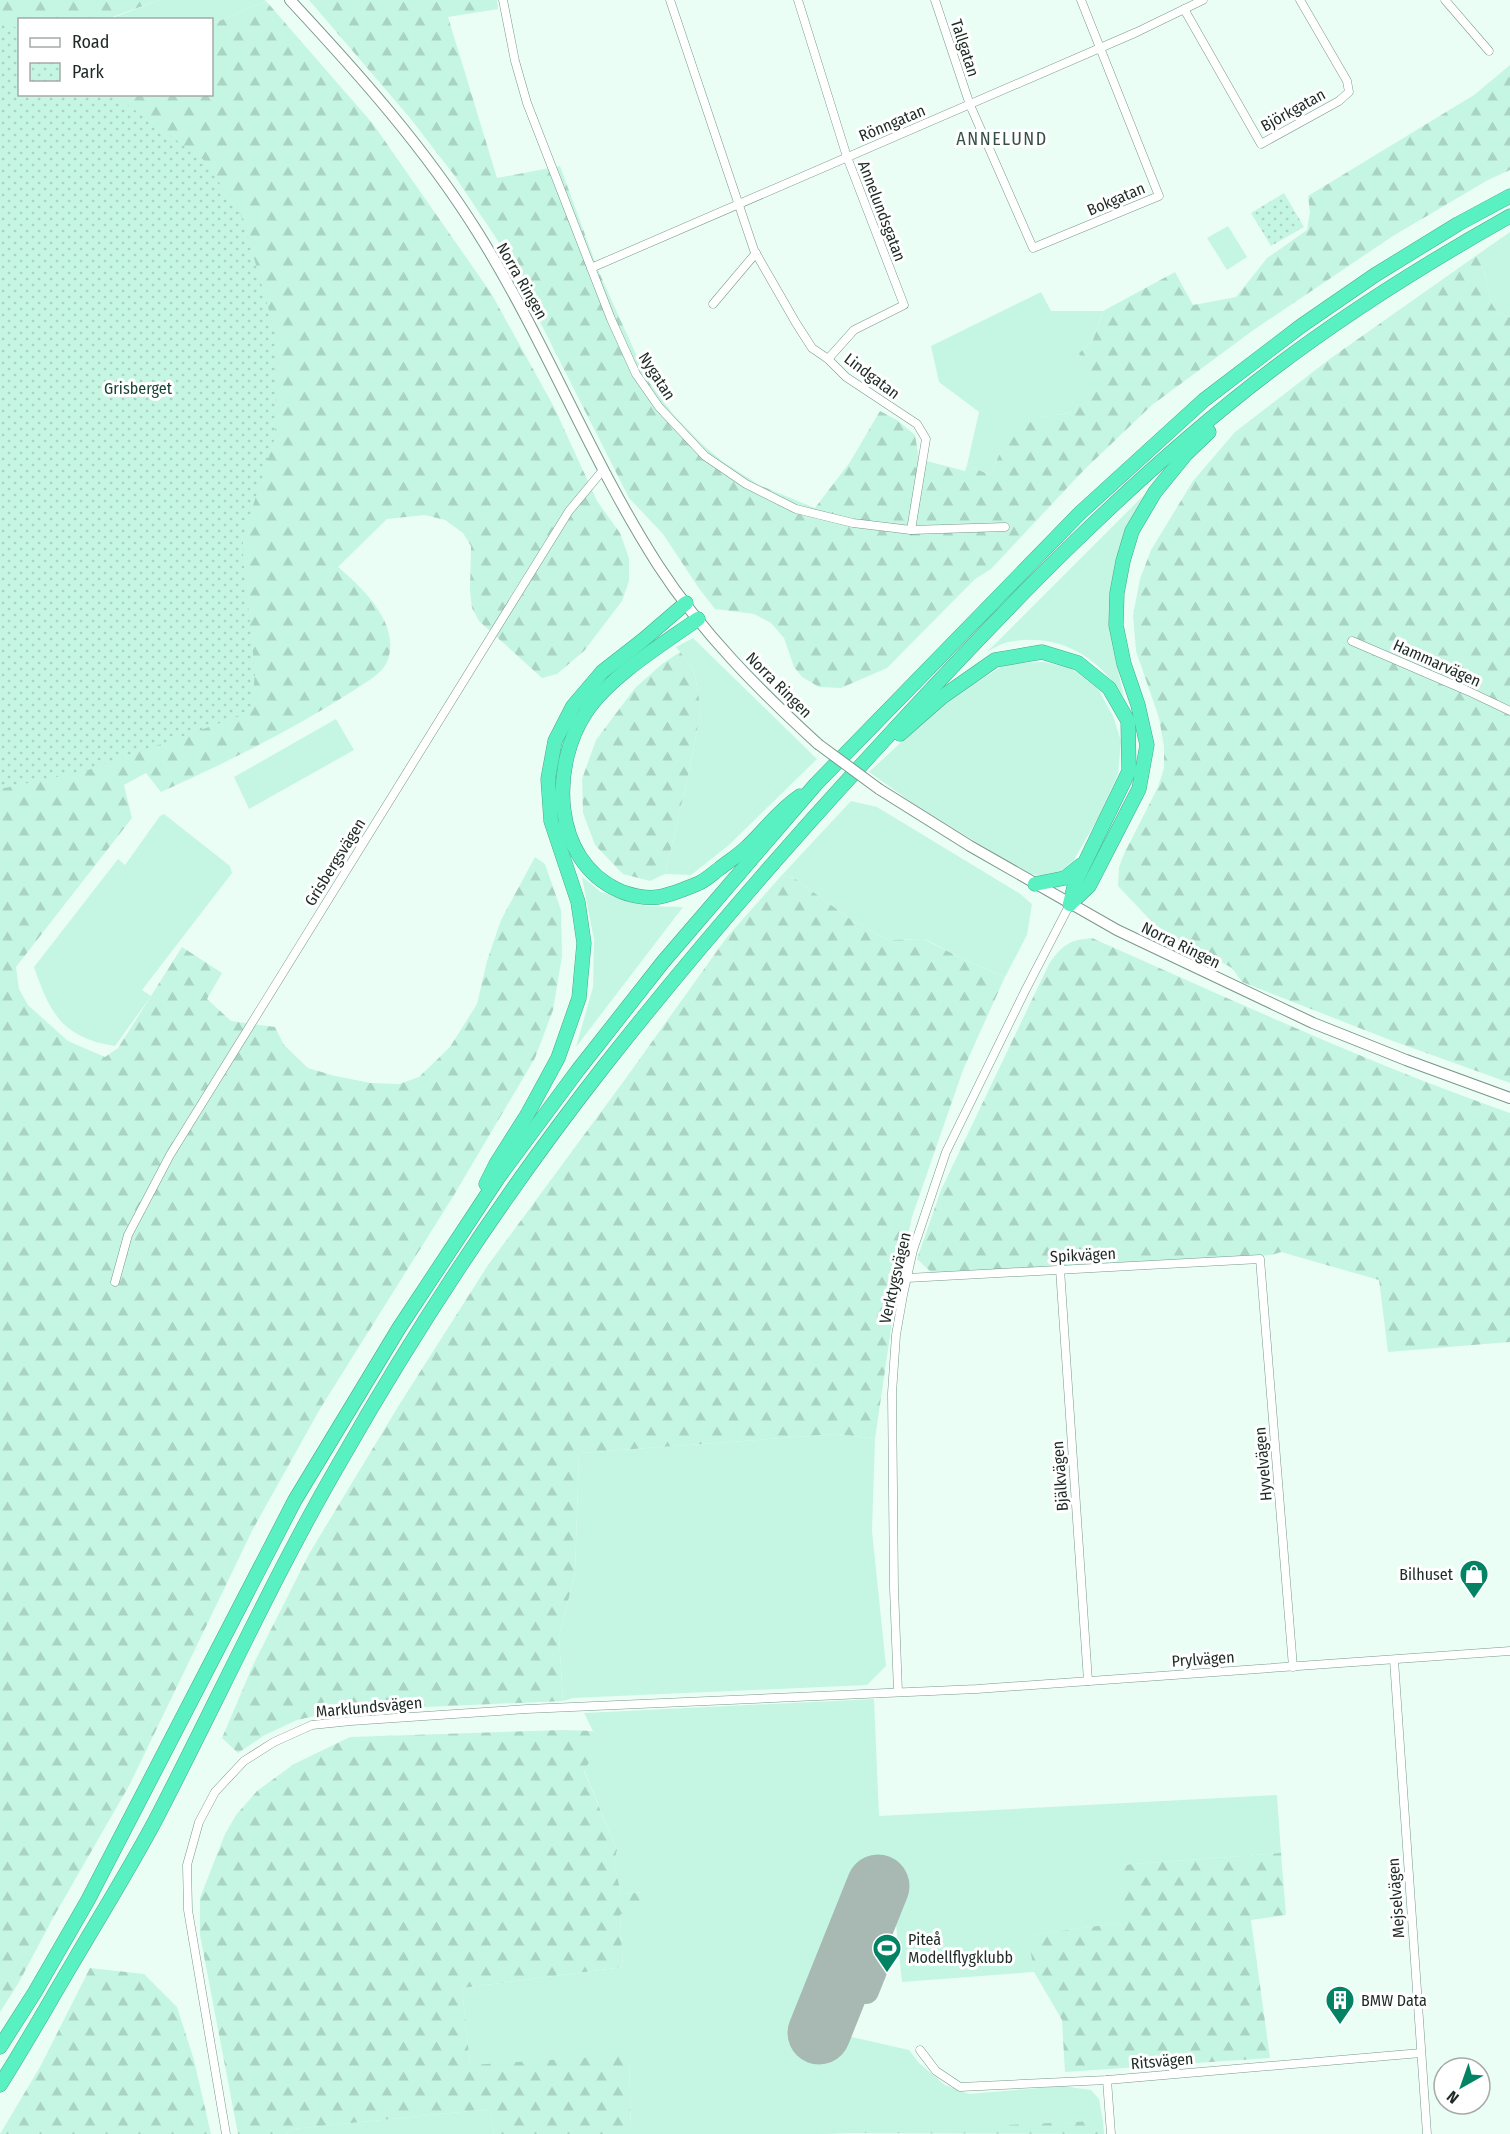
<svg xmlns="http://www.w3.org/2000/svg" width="1510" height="2134" viewBox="0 0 1510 2134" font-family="'Fira Sans Condensed',sans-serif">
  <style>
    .grass { fill: #c5f6e3 }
    .forest { fill: url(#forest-firs) }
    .park { fill: url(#park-dots) }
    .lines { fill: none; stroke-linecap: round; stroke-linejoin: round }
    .taxiway { stroke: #a8b8b2; stroke-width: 26 }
    .runway { stroke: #a8b8b2; stroke-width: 63 }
    .minor-casing { stroke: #7a988c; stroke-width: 9 }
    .secondary-casing { stroke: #7a988c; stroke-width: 12 }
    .motorway-casing { stroke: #45ab8b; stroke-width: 15 }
    .minor { stroke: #fff; stroke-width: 8 }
    .secondary { stroke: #fff; stroke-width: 10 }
    .motorway { stroke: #5af1c2; stroke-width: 14 }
    .secondary-bridge-casing { stroke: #7a988c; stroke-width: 12; stroke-linecap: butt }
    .secondary-bridge { stroke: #fff; stroke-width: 10 }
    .labels { text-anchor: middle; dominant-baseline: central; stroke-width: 6; stroke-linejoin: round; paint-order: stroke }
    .street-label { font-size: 16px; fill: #1e2a26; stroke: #fff }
    .park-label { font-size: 16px; fill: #174335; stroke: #fff }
    .poi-label { font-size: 16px; fill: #1e2a26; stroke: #fff; text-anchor: start }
    .neighbourhood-label { font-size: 18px; letter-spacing: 1.5px; fill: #355046; stroke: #fff }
  </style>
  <defs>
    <pattern id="forest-firs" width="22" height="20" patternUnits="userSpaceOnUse" patternTransform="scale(1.5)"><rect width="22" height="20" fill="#c5f6e3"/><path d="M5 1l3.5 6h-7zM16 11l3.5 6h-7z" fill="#a9d3c3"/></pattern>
    <pattern id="park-dots" width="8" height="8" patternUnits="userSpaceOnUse" patternTransform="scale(1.5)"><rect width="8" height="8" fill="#c5f6e3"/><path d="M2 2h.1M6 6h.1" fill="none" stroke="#a9d3c3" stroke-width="1.8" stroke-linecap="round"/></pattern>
  </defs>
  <rect width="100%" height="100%" fill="#ebfef6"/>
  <g class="grass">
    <path d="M 159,0 L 265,0 L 266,1 L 212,24 L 212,20 L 107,20 Z"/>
    <path d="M 1228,226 L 1247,257 L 1227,270 L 1207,238 Z"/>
    <path d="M 1510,232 L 1510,317 C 1489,314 1490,294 1486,278 C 1484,271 1480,263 1477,255 Z"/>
    <path d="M 1041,292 L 1051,311 L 1103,311 L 1093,340 L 1079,353 L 1090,392 L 1070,413 L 1041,417 L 1001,451 L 990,475 L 967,465 L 979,412 L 939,382 L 931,346 Z"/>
    <path d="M 1145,494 L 1126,528 L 1113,574 L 1110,618 L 1116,662 L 1124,697 C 1098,656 1058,632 1008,642 C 1001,644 994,648 987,652 Z"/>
    <path d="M 693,638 L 817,759 L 729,845 L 691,875 L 665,874 L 689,772 L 701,710 L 694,670 L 676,647 Z"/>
    <path d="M 1044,662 L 1071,668 L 1098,689 L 1113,716 L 1121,741 L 1118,774 L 1098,818 L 1074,860 L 1059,874 L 1048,878 L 1027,873 L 917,806 L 869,772 L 928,717 L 957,694 L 1008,663 Z"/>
    <path d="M 336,719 L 354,750 L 249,809 L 234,777 Z"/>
    <path d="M 851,801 L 877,807 L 1019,893 L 1032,904 L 1027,935 L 1005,977 L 963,959 L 925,939 L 888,940 L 853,921 L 794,878 L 781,876 Z"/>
    <path d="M 164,814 L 230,866 L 232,873 L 142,990 L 151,996 L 115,1046 C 63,1038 50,1014 34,967 L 118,859 L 125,865 L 160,816 Z"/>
    <path d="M 582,877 L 601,892 L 646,906 L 683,907 L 576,1047 L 593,987 L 594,940 Z"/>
    <path d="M 837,1434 L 875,1439 L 872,1531 L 886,1666 L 867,1685 L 573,1698 L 563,1701 L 559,1637 L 575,1573 L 579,1453 Z"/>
    <path d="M 874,1699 L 879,1816 L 1277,1795 L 1281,1853 L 1121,1865 L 1122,1923 L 1029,1935 L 1034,1972 L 902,1982 L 891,1877 L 861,1880 L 804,2033 L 808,2038 L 822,2040 L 843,2035 L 909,2050 L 919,2063 L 945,2085 L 969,2094 L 1062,2086 L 1091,2090 L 1099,2099 L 1103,2121 L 826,2134 L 631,2134 L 629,2056 L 470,2066 L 462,1988 L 623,1967 L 620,1915 L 641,1892 L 621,1894 L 614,1862 L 617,1850 L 584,1770 L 601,1740 L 593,1731 L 584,1713 Z"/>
    <path d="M 490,2109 L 494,2134 L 287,2134 L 292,2129 Z"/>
  </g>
  <g class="forest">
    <path d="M 0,0 L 159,0 L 107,19 L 20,20 L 19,52 L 0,60 Z"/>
    <path d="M 309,0 L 497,0 L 498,9 L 448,17 L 497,178 L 560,166 L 598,270 L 648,381 L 673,414 L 702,444 L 722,461 L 759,485 L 815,508 L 850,462 L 880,411 L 897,420 L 915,435 L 919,459 L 965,471 L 967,465 L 990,475 L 1001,451 L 1018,428 L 1041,417 L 1070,413 L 1089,392 L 1079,353 L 1093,340 L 1103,311 L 1175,272 L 1193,305 L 1236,297 L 1267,258 L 1307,230 L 1310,212 L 1308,196 L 1474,95 L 1510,65 L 1510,170 L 1488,180 L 1393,236 L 1255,329 L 1152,405 L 1083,471 L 991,569 L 975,579 L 887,668 L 841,688 L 819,687 L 802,677 L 794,667 L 784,638 L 771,623 L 754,614 L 715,609 L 698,587 L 663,534 L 629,498 L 502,247 L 454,175 L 410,118 Z"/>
    <path d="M 266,1 L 373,124 L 491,293 L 554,407 L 597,501 L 620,533 L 629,558 L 629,581 L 622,601 L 584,651 L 557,674 L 542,678 L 479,621 L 472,608 L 470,591 L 471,546 L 463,533 L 445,520 L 425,515 L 387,519 L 338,567 C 363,588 402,625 387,662 C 382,674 366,682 356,689 C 294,729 228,762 161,792 L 146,773 L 124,785 L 132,818 L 16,967 L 19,989 L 28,1005 L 68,1041 L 105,1057 L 118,1048 L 182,947 L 222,973 L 207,999 L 231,1021 L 275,1027 L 284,1045 L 308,1068 L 335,1076 L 371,1083 L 399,1084 L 419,1077 L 450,1047 L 477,1004 L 487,961 L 501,920 L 535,857 L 545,864 L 561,910 L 562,956 L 553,1010 L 535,1058 L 454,1195 L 320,1409 L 253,1529 L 130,1784 L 53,1918 L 18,1984 L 0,2012 L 0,116 L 50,95 L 212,94 L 212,24 Z"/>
    <path d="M 1477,255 C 1480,263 1484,271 1486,278 C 1490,294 1489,314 1510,317 L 1510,1083 L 1390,1040 L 1242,982 L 1232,968 L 1172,936 L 1153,923 L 1118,886 L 1119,867 L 1124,854 L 1158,787 L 1164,768 L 1164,747 L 1159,718 L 1136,651 L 1133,615 L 1140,579 L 1151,550 L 1193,481 L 1235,432 L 1331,358 Z"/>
    <path d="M 680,652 L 694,670 L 701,710 L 689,772 L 665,874 L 650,881 L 623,874 L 595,845 L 583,813 L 582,779 L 596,740 L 635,688 L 662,664 Z"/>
    <path d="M 781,876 L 794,878 L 853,921 L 888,940 L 924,939 L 963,959 L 1005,977 L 963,1070 L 912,1217 L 898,1281 L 875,1439 L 837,1434 L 579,1453 L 575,1573 L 559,1637 L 563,1701 L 337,1711 L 297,1720 L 265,1735 L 238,1753 L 222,1738 L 253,1665 L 309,1554 L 399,1405 L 488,1265 L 626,1078 L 727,937 Z"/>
    <path d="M 1092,938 C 1230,999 1367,1063 1510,1113 L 1510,1342 L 1388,1352 L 1379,1280 L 1281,1252 L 1272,1255 L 933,1274 L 917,1259 L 941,1190 L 1049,964 C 1062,945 1069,940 1092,938 Z"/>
    <path d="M 564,1730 L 593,1731 L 602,1740 L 584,1771 L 617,1850 L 614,1862 L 621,1894 L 642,1892 L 642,1899 L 620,1915 L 623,1967 L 462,1988 L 470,2065 L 629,2055 L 631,2134 L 494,2134 L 490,2109 L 292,2129 L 287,2134 L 238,2134 L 200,1935 L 200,1898 L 225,1834 L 236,1815 L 257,1791 L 294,1764 L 350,1737 Z"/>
    <path d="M 1281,1853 L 1286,1915 L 1251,1920 L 1270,2058 L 1065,2072 L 1062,2020 L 1034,1972 L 1028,1935 L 1121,1923 L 1121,1865 Z"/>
    <path d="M 90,1968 L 144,1974 L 177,2007 L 194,2060 L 211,2134 L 0,2134 L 40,2067 Z"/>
    <path d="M 1096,2121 L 1103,2121 L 1104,2134 L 826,2133 Z"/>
  </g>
  <g class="park">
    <path d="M 0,17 L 19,30 L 20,94 L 114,95 L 205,161 L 243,219 L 277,339 L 275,437 L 243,537 L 243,555 L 255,674 L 251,712 L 88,770 L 0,789 Z"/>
    <path d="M 1284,193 L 1304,227 L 1271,246 L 1251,213 Z"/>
  </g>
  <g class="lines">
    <g class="taxiway">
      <path d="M 847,1964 L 872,1975"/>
      <path d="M 866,1991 L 880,1956"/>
    </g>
    <path class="runway" d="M 819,2033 L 878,1886"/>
    <g class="minor-casing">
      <g id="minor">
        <path d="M 503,0 L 515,61 L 527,103 L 611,319 L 636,374 L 659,407 L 705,456 L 746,484 L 796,509 L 853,523 L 911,530 L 1005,527"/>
        <path d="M 670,0 L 754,250 L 796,323 L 812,348 L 828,359 L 846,377 L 917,424 L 926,439 L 911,530"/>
        <path d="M 798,0 L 847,157 L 904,305 L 854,330 L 828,359"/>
        <path d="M 935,0 L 970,105 L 1033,248 L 1159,196 L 1081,0"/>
        <path d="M 1445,0 L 1489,51"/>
        <path d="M 1184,9 L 1261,144 L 1339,101 L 1349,92 L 1347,81 L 1300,0"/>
        <path d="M 591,268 L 1137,32 L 1203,0"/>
        <path d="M 713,304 L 756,253"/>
        <path d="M 1352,641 L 1468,691 L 1510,711"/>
        <path d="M 1060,1269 L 1088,1681"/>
        <path d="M 907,1278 L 1260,1259 L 1293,1667"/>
        <path d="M 115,1282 L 128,1235 L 170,1155 L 569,511 L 603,470"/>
        <path d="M 1394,1660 L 1427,2134"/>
        <path d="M 898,1692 L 894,1588 L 892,1393 L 896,1335 L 903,1295 L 913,1250 L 946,1152 L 1025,991 L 1070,904"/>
        <path d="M 920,2050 L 936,2071 L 960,2087 L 1107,2080 L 1421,2053"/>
        <path d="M 1107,2080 L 1111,2134"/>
        <path d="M 226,2134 L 188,1910 L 187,1865 L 199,1822 L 215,1792 L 244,1761 L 274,1742 L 312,1725 L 351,1721 L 527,1709 L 977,1689 L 1510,1651"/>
      </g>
    </g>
    <g class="secondary-casing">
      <g id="secondary">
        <path d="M 290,0 C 358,73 425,148 478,233 C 545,340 590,459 658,565 C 702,633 759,690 818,744"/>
        <path d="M 879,789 L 970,846 L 1117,930 L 1313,1023 L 1406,1060 L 1510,1098"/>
      </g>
    </g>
    <g class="motorway-casing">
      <g id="motorway">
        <path d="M 698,619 C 663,644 610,676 586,712 C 550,766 552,860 618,890 C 628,895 647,899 658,897 C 670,895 685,889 697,884 C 705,881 712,874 719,869 C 729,861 739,855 748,846 C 766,829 779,810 800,796"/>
        <path d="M 900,734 L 942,697 L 995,660 L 1042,652 L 1078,663 L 1109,688 L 1128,721 L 1129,771 L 1075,883 L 1070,904"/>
        <path d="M 1035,884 L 1065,878 L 1081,865"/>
        <path d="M 1070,904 L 1089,886 L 1139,789 L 1147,745 L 1138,705 L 1124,664 L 1116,625 L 1117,593 L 1123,561 L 1132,531 L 1155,492 L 1186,454 L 1209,432"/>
        <path d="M 486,1184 L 496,1164 L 527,1115 L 558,1058 L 579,998 L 584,943 L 578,902 L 551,821 L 548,779 L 555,741 L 573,706 L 602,672 L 643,640 L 686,603"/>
        <path d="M 0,2047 L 35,1992 L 88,1900 L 295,1500 L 399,1328 L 498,1178 L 578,1070 L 663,962 L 816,784 L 1080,513 L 1204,400 L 1301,326 L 1375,275 L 1458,224 L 1510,196"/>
        <path d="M 0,2085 C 26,2044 50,2001 75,1959 C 102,1913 130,1868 155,1821 C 217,1702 272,1579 340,1462 C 418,1325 507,1190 605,1065 C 691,956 782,851 876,749 C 998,616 1129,478 1273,369 C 1348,312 1428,262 1510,216"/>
      </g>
    </g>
    <use href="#minor" class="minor"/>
    <use href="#secondary" class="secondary"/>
    <use href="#motorway" class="motorway"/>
    <g class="secondary-bridge-casing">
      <path id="secondary-bridge" d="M 818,744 L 879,789"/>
    </g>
    <use href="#secondary-bridge" class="secondary-bridge"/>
  </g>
  <defs>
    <g id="shop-pin" transform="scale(1.5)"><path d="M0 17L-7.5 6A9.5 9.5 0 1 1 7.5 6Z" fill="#038364" stroke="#fff"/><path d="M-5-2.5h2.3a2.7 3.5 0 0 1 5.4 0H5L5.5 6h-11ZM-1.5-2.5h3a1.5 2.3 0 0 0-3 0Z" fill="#fff"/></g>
    <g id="stadium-pin" transform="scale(1.5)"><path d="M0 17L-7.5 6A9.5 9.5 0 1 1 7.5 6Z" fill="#038364" stroke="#fff"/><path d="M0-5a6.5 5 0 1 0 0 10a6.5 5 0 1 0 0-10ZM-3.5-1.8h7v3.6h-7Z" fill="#fff"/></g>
    <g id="building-pin" transform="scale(1.5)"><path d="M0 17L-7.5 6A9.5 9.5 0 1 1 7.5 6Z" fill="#038364" stroke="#fff"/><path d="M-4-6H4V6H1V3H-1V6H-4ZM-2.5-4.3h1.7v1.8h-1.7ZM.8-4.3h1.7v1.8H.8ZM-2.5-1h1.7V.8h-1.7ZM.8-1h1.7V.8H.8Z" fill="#fff"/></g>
  </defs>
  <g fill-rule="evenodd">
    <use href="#shop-pin" x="1474" y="1574"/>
    <use href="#stadium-pin" x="887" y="1948"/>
    <use href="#building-pin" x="1340" y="2000"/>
  </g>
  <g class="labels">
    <g class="street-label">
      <text transform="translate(965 48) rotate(72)">Tallgatan</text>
      <text transform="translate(1293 110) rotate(-29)">Björkgatan</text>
      <text transform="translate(892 123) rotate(-23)">Rönngatan</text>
      <text transform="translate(1116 199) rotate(-23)">Bokgatan</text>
      <text transform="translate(882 211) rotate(69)">Annelundsgatan</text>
      <text transform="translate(522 281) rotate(60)">Norra Ringen</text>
      <text transform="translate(657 376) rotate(57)">Nygatan</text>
      <text transform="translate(872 376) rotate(37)">Lindgatan</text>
      <text transform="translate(1437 663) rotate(24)">Hammarvägen</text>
      <text transform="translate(779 685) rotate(45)">Norra Ringen</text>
      <text transform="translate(335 862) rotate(-58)">Grisbergsvägen</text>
      <text transform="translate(1181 945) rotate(26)">Norra Ringen</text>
      <text transform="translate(1083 1255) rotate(-3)">Spikvägen</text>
      <text transform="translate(895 1278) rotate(-77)">Verktygsvägen</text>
      <text transform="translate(1263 1464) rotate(-95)">Hyvelvägen</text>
      <text transform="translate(1060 1476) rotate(-94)">Bjälkvägen</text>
      <text transform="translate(1203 1659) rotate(-4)">Prylvägen</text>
      <text transform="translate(369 1707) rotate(-5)">Marklundsvägen</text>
      <text transform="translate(1396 1898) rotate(-94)">Mejselvägen</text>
      <text transform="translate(1162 2061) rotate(-5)">Ritsvägen</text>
    </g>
    <g class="park-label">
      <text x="138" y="388">Grisberget</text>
    </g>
    <g class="poi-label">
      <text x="1453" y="1574" text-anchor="end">Bilhuset</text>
      <text x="908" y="1939">Piteå<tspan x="908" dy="18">Modellflygklubb</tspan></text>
      <text x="1361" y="2000">BMW Data</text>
    </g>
    <g class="neighbourhood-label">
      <text x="1002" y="139">ANNELUND</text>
    </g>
  </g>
  <rect x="18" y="18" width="195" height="78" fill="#ffffff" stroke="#a5aaa8" stroke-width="1.5"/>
  <rect x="30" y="38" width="30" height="9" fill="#ffffff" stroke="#a5aaa8" stroke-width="1.5"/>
  <text x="72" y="48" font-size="18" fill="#1e2a26">Road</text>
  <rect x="30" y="63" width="30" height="18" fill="url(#park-dots)" stroke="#a5aaa8" stroke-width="1.5"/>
  <text x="72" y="78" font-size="18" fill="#1e2a26">Park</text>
  <g transform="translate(1462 2086) rotate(220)"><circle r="28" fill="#ffffff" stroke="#a5aaa8" stroke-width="1.5"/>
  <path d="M0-4.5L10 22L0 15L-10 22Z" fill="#038364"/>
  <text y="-9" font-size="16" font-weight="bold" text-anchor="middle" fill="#1e2a26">N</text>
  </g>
</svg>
